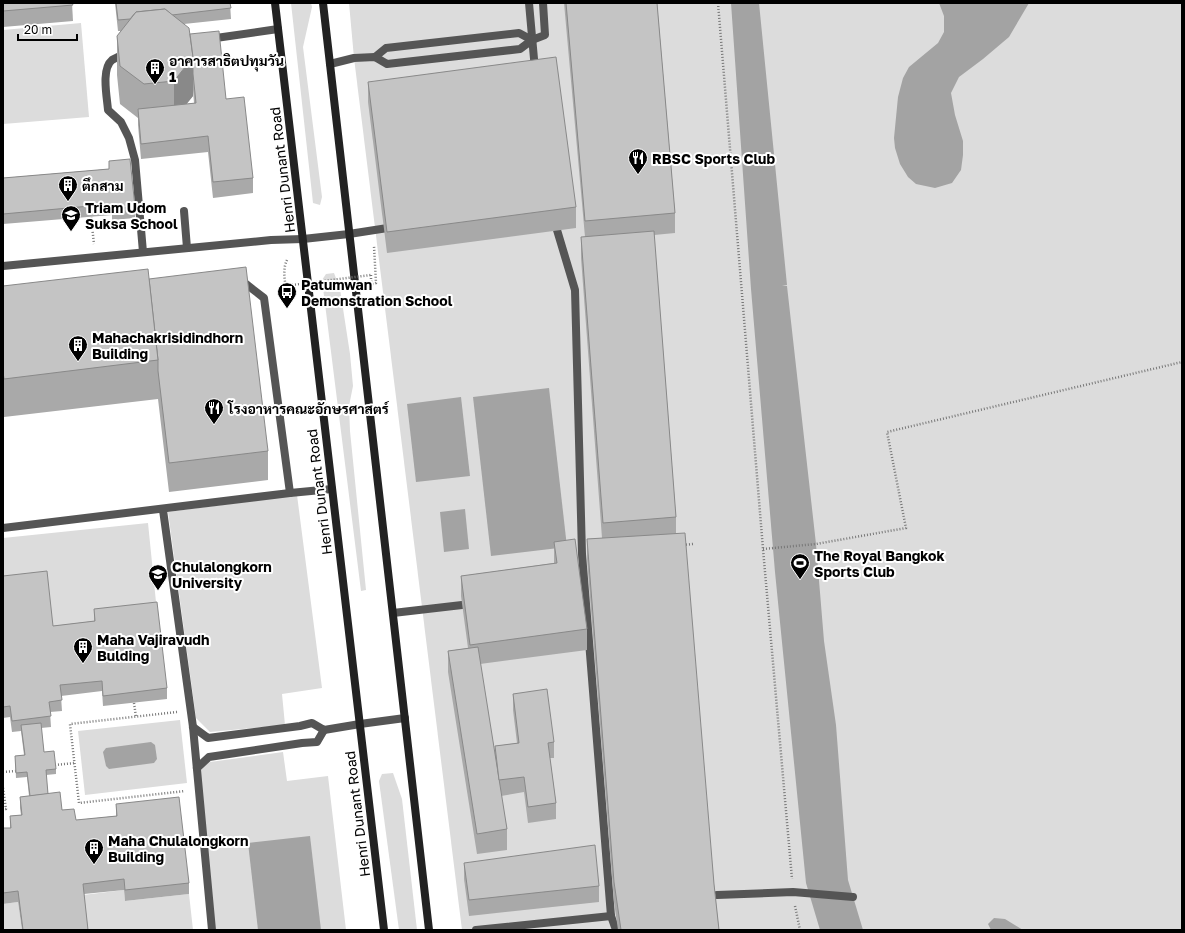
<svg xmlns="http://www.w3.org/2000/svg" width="1185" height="933" viewBox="0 0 1185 933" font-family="'Golos Text',Sarabun,sans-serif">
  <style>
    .green { fill: #dcdcdc }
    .water { fill: #a3a3a3 }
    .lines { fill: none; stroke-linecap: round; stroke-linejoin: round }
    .path { stroke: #777; stroke-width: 2.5; stroke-dasharray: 1 2; stroke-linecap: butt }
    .service { stroke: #555; stroke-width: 8 }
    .minor { stroke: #555; stroke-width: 8 }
    .tertiary { stroke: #555; stroke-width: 8 }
    .secondary { stroke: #222; stroke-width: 8 }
    .path-bridge { stroke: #777; stroke-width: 2.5; stroke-dasharray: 1 2; stroke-linecap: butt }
    .wall { fill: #a9a9a9; fill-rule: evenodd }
    .shaded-wall { fill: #898989 }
    .building { fill: #c4c4c4; stroke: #898989 }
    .labels { text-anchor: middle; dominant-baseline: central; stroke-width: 4; stroke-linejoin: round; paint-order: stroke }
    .poi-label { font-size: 14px; font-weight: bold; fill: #000; stroke: #fff; text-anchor: start }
    .street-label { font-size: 14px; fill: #000; stroke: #fff }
  </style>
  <rect width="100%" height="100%" fill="#fff"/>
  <g class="green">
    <path d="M 291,3 L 311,3 L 312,7 L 303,47 L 322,197 L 320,205 L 313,203 Z"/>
    <path d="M 349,3 L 1182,3 L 1182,930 L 462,930 L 354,58 Z"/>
    <path d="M 81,23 L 89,117 L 3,124 L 3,30 Z"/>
    <path d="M 334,273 L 340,289 L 350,354 L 353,386 L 349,406 L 350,431 L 366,590 L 361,591 L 322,280 L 326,274 Z"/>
    <path d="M 297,495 L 322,688 L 282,694 L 285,725 L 210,732 L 196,718 L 168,512 Z"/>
    <path d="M 148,523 L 157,612 L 94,620 L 95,632 L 53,637 L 3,586 L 3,538 Z"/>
    <path d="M 180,720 L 187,783 L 85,795 L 78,731 Z"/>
    <path d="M 283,752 L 287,781 L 328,776 L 346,930 L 215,930 L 200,769 L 210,762 Z"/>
    <path d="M 393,773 L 402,799 L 417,930 L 399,930 L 379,781 L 382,774 Z"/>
    <path d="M 124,890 L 125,901 L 189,894 L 193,930 L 87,930 L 83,895 Z"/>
    <path d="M 18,902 L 22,930 L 3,930 L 3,904 Z"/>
  </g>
  <g class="water">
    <path d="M 731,3 L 759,3 L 787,285 L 782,286 L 787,286 L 816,544 L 824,641 L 836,725 L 848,880 L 863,930 L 820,930 L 806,883 L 775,572 L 751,289 Z"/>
    <path d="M 939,3 L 1029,3 L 1009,37 L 983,59 L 959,77 L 951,93 L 955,115 L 963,141 L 963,155 L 961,170 L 952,183 L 935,188 L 916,184 L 908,177 L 900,164 L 895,148 L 894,138 L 898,97 L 903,78 L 909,67 L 938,43 L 944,32 L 944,16 Z"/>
    <path d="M 549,388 L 567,547 L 491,556 L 473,397 Z"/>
    <path d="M 461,397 L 470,476 L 416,482 L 407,404 Z"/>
    <path d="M 465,509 L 469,549 L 444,552 L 440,512 Z"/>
    <path d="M 151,742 L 155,745 L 157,759 L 154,763 L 109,769 L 106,766 L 103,752 L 106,748 Z"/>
    <path d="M 310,836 L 321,930 L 258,930 L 248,843 Z"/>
    <path d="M 994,918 L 1005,919 L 1023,930 L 991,930 L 988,924 Z"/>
  </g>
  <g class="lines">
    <g class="path">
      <path d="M 718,3 L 763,549 L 792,879"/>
      <path d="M 91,217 L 94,244"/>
      <path d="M 287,260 C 282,270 285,285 288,295 L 294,294 L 293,292"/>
      <path d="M 371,275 L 371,281 L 373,284 L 376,283 L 374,246"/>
      <path d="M 683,545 L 693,544"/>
      <path d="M 763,549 L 816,544 L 906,528 L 887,432 L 1182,362"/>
      <path d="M 134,703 L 136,717"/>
      <path d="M 177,712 L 70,724 L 79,803 L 185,791"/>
      <path d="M 55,765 L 75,763"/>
      <path d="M 3,772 L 16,771"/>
      <path d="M 3,788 L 6,809 L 3,809"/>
      <path d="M 795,906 L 800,930"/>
    </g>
    <g class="service">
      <path d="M 529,3 L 535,70"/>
      <path d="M 209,39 L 278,29"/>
      <path d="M 127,53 C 122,55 117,57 112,60 C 101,69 107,97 108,110 L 121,122 L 129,138 L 135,160 L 143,252"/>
      <path d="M 375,57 L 386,48 L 519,33 L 532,40"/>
      <path d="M 330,64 L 354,58 L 375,57 L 387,64 L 520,49 L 532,40 L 545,35 L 543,3"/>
      <path d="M 184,211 L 187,248"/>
      <path d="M 554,220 L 575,290 L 582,554 L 611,916 L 616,930"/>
      <path d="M 349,234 L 394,227"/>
      <path d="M 239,285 L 246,284 L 264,298 L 290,493"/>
      <path d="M 393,613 L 462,605"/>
      <path d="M 717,895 L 793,892 L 853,897"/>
      <path d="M 476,930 L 611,916"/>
    </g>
    <g class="minor">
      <path d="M 3,266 L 271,240 L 303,239"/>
      <path d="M 162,510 L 163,510 L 193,727 L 212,930"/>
      <path d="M 3,528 L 290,493 L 332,489"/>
      <path d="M 193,727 L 208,738 L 300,726 L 312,723 L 324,730 L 360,724"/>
      <path d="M 197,768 L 209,757 L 302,743 L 317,742 L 324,730"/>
    </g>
    <g class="tertiary">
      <path d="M 303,239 L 349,234"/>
      <path d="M 360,724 L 405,718"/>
    </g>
    <g class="secondary">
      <path d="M 275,3 L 384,930"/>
      <path d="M 323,3 L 429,930"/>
    </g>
    <path class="path-bridge" d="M 292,285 L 371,275"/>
  </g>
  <g class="wall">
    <path d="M 3,3 L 72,3 L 73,21 L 3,27 Z"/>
    <path d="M 115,3 L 230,3 L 231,19 L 184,24 L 226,99 L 253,178 L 253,193 L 213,198 L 208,152 L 141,159 L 138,125 L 138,118 L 120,104 L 117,75 L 117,36 L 121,31 L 118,31 ZM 193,90 L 194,103 L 186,104 L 193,96 Z"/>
    <path d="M 564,3 L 657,3 L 675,213 L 675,233 L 654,235 L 676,517 L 676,534 L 719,930 L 618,930 L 614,902 L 587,559 L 587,539 L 602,538 L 581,258 L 581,237 L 585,237 Z"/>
    <path d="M 368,82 L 576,207 L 576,228 L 387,253 L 368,102 Z"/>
    <path d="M 109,161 L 135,207 L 135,218 L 112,220 L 112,215 L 3,224 L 3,178 L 109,169 Z"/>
    <path d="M 149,279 L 268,451 L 268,480 L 169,492 L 158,399 L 4,417 L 3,411 L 3,286 Z"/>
    <path d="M 554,542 L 587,629 L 587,650 L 480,664 L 495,755 L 495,746 L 517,743 L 513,710 L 513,694 L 554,742 L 554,758 L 550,758 L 556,803 L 556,819 L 528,823 L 524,792 L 501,796 L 507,829 L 507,850 L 477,854 L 448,672 L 448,651 L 468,648 L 461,596 L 461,576 L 554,563 Z"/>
    <path d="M 3,576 L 53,626 L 94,621 L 94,609 L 167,688 L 167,699 L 103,706 L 102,691 L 61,696 L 62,711 L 50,712 L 51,727 L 41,728 L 44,752 L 56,769 L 56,774 L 46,775 L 48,794 L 62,810 L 76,820 L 116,816 L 116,804 L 189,883 L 189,894 L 125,901 L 124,890 L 84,894 L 88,930 L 22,930 L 18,902 L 3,904 L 3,828 L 10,828 L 10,816 L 21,815 L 20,808 L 20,797 L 29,796 L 27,777 L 16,778 L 15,756 L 24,755 L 21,731 L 12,732 L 10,717 L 3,718 Z"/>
    <path d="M 464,863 L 599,886 L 599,902 L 469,916 L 464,879 Z"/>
  </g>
  <path class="shaded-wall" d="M 193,57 L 193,96 L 174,120 L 174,81 Z"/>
  <g class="building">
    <path d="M 3,3 L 72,3 L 73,5 L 3,11 Z"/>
    <path d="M 116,3 L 230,3 L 231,8 L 172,15 L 165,9 L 136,12 L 130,19 L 118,20 Z"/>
    <path d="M 566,3 L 657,3 L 675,213 L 585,221 Z"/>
    <path d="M 165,9 L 189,28 L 193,57 L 174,81 L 144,84 L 120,66 L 117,36 L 136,12 Z"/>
    <path d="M 219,31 L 226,99 L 244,97 L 253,178 L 213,182 L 208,136 L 141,144 L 138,109 L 196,103 L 193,74 L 193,57 L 190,34 Z"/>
    <path d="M 556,57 L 576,207 L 387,232 L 368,82 Z"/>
    <path d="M 130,159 L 135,207 L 112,209 L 112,204 L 3,214 L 3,178 L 109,169 L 109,161 Z"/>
    <path d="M 654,231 L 676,517 L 603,523 L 581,237 Z"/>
    <path d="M 246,267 L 268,451 L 169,463 L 158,371 L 158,360 L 149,279 Z"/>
    <path d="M 148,269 L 158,360 L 4,379 L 3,372 L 3,286 Z"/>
    <path d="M 685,533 L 714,884 L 719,930 L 621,930 L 614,882 L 587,539 Z"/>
    <path d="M 575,539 L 587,629 L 470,645 L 461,576 L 557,563 L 554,542 Z"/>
    <path d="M 47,571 L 53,626 L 95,621 L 94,609 L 157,602 L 167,688 L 103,696 L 102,681 L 60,685 L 62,700 L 49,702 L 51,716 L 12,721 L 10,706 L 3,707 L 3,576 Z"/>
    <path d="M 478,647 L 507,829 L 477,834 L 448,651 Z"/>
    <path d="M 547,689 L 554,742 L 548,743 L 556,803 L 528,807 L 524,777 L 499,780 L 495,746 L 519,743 L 513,694 Z"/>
    <path d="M 41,723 L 44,752 L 54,751 L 56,769 L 46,770 L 48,794 L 30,796 L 27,772 L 16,773 L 15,756 L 25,755 L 21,725 Z"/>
    <path d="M 60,792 L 62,810 L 74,809 L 76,820 L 117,816 L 116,804 L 179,797 L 189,883 L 125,890 L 124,879 L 83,884 L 88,930 L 23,930 L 18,891 L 3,893 L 3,828 L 11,828 L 10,816 L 22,815 L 20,797 Z"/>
    <path d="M 595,845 L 599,886 L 469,900 L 464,863 Z"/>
  </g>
  <defs>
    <g id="building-pin" transform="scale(1)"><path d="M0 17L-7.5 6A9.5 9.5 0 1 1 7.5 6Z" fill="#000" stroke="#fff"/><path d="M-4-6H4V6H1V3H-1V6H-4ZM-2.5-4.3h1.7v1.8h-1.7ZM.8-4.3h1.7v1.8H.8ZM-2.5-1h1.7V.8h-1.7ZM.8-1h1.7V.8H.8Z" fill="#fff"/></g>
    <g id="restaurant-pin" transform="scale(1)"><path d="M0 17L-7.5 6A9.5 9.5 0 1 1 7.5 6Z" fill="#000" stroke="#fff"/><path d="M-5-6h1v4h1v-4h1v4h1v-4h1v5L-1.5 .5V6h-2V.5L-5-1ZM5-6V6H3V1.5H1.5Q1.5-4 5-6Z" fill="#fff"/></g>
    <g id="school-pin" transform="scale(1)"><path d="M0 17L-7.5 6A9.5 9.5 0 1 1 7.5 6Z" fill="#000" stroke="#fff"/><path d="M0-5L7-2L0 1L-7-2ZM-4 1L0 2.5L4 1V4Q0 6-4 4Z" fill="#fff"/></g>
    <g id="bus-pin" transform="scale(1)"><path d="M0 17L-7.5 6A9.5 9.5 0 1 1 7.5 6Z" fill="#000" stroke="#fff"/><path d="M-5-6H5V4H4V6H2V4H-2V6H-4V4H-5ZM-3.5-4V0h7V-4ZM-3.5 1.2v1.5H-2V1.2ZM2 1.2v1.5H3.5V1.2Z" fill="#fff"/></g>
    <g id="stadium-pin" transform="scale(1)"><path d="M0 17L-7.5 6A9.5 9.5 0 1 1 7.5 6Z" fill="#000" stroke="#fff"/><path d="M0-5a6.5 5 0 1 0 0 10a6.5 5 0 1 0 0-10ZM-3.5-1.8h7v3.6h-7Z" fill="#fff"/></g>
    <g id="university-pin" transform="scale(1)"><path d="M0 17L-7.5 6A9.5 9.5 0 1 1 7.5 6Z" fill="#000" stroke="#fff"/><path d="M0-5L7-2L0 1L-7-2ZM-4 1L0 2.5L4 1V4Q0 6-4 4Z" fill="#fff"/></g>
  </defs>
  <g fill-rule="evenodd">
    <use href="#building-pin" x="155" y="68"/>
    <use href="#restaurant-pin" x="638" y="158"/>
    <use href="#building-pin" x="68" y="185"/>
    <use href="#school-pin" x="71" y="215"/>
    <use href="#bus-pin" x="287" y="292"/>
    <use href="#building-pin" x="78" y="345"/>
    <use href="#restaurant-pin" x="214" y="408"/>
    <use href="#stadium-pin" x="800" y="563"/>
    <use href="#university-pin" x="158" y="574"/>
    <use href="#building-pin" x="83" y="647"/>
    <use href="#building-pin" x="94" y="848"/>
  </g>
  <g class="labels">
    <g class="poi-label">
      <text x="169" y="60">อาคารสาธิตปทุมวัน<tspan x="169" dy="16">1</tspan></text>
      <text x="652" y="158">RBSC Sports Club</text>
      <text x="82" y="185">ตึกสาม</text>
      <text x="85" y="207">Triam Udom<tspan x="85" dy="16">Suksa School</tspan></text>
      <text x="301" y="284">Patumwan<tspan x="301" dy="16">Demonstration School</tspan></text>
      <text x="92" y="337">Mahachakrisidindhorn<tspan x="92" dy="16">Building</tspan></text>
      <text x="228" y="408">โรงอาหารคณะอักษรศาสตร์</text>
      <text x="814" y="555">The Royal Bangkok<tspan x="814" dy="16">Sports Club</tspan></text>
      <text x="172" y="566">Chulalongkorn<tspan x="172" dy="16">University</tspan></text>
      <text x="97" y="639">Maha Vajiravudh<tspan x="97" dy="16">Bulding</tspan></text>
      <text x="108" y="840">Maha Chulalongkorn<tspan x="108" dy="16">Building</tspan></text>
    </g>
    <g class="street-label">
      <text transform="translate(282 170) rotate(-97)">Henri Dunant Road</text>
      <text transform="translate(319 492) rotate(-97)">Henri Dunant Road</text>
      <text transform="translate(357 814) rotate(-97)">Henri Dunant Road</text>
    </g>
  </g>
  <rect width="1185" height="933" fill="none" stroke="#000000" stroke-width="8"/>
  <path d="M18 34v6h59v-6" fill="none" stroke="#000000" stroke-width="2"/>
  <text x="24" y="34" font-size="12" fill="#000000" stroke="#ffffff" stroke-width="3" paint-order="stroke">20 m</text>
</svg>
